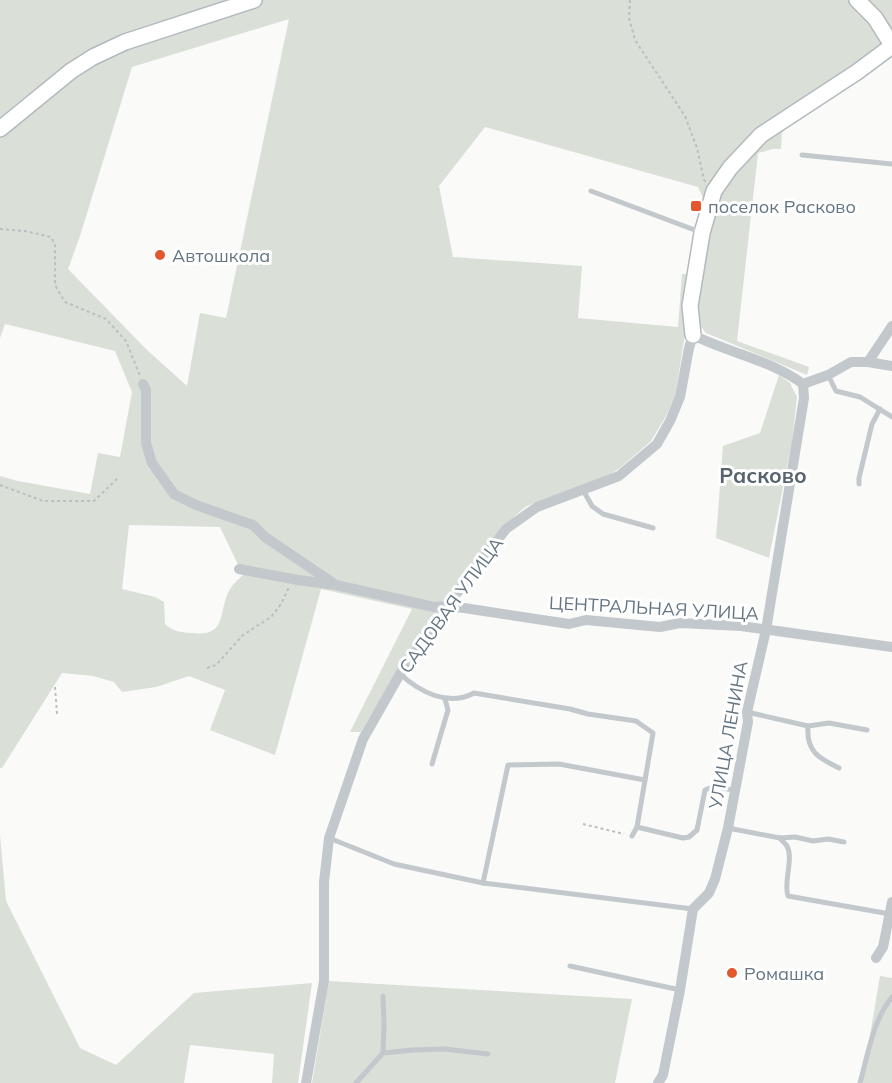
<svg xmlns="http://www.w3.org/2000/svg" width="892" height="1083" viewBox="0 0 892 1083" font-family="Mulish,sans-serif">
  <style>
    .green { fill: #dadfd7; fill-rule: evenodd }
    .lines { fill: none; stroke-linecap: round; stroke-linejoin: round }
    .secondary-casing { stroke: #b3babf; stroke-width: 18 }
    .path { stroke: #bbbfc2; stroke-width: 2; stroke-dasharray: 3 3; stroke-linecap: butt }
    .lane { stroke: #c3c8cc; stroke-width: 5 }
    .street { stroke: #c3c8cc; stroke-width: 10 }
    .secondary { stroke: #fff; stroke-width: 15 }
    .poi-dot { fill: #e4572e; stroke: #fff; stroke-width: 2 }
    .labels { text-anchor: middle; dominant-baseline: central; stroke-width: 6; stroke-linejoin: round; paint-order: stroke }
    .poi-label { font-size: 18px; fill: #657683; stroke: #fff; text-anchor: start }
    .street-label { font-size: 18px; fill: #657683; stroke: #fff }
    .quarter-label { font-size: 21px; font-weight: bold; fill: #57646e; stroke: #fff }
  </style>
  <rect width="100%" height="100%" fill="#fafaf8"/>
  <g class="green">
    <path d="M 0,0 L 892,0 L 892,38 L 855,65 L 757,131 L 704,200 L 698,187 L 485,127 L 439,186 L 453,257 L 582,266 L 578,318 L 678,327 L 682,274 L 688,274 L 685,334 L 675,397 L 666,416 L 651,441 L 620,468 L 606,477 L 539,501 L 525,507 L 504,526 L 428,623 L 396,672 L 361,732 L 350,732 L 412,609 L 321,589 L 275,755 L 210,730 L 225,690 L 189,676 L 156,687 L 122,692 L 114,682 L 93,676 L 62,673 L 2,768 L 0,768 L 0,476 L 18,481 L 90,494 L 98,453 L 120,457 L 132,392 L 115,351 L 5,324 L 0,338 ZM 289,19 L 226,318 L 200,313 L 187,386 L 147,350 L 68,269 L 80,236 L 132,67 ZM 129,525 L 220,527 L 243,575 C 239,579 233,584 230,589 C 217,612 229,637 191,633 C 179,632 175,632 165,624 L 164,602 L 155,597 L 122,589 Z"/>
    <path d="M 782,130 L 781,149 L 773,149 L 758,153 L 737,341 L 809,367 L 807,375 L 706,333 L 699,324 L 697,311 L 706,234 L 720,192 L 735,171 L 753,152 L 767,140 Z"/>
    <path d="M 779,375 L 790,383 L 797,397 L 792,442 L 769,558 L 716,538 L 723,446 L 760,433 Z"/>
    <path d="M 0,835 L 6,901 L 80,1048 L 116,1065 L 194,993 L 312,983 L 298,1083 L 272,1083 L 274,1054 L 190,1045 L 184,1083 L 0,1083 Z"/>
    <path d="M 880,976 L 892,978 L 892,1083 L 862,1083 Z"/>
    <path d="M 329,981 L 632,999 L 615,1083 L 312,1083 Z"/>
  </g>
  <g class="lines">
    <g class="secondary-casing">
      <g id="secondary">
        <path d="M 857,0 L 875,18 L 892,45"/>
        <path d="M 0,129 L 71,71 L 93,57 L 125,42 L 254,0"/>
        <path d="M 693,335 L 690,306 L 702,233 L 714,191 L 730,168 L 761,135 L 857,72 L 892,46"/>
      </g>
    </g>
    <g class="path">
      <path d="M 630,0 L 629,18 L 635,40 L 685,116 L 697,148 L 704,180 L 706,182"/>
      <path d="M 0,229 L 25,231 L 51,237 L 55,245 L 55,285 L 65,302 L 106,319 L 126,341 L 140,376"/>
      <path d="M 0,485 L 43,501 L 94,501 L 119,477"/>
      <path d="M 207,668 L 216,665 L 243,635 L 271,617 L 281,604 L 289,587"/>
      <path d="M 55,687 L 57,714"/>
      <path d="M 583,824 L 624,834"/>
    </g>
    <g class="lane">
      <path d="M 802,155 L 892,164"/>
      <path d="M 591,191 L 700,232"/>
      <path d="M 828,375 L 836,391 L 860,397 L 892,417"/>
      <path d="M 859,484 L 859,478 L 872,424 L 880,409"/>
      <path d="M 583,490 L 592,506 L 603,514 L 653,528"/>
      <path d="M 400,674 C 420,692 448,707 474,693 L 570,709 L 588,714 L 636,721 L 653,733 L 637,827 L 632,836"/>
      <path d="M 747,712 L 808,726 L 829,723 L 867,730"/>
      <path d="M 808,726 C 806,751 818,758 839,768"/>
      <path d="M 432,764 L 448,710 L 445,699"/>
      <path d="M 637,827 L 683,838 L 689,837 L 697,830 L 705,790 L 712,787 L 735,790"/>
      <path d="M 728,828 L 780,838 L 795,837 L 813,841 L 828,839 L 844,842"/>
      <path d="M 329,838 L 394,864 L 483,883 L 693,909"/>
      <path d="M 780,838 C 782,841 785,843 787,846 C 794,859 783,882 788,896 L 890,914"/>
      <path d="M 483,883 L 508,765 L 559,764 L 645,780"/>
      <path d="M 570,966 L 680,990"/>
      <path d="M 383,1053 L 413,1050 L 444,1049 L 488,1054"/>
      <path d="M 356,1083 L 383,1053 L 384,1025 L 383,996"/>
      <path d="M 860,1083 C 868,1054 873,1020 892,997"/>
    </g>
    <g class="street">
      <path d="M 868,362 L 892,326"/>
      <path d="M 143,384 L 146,390 L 146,443 L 152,463 L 174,494 L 196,505 L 253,525 L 265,537 L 333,583"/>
      <path d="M 803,384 L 828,375 L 851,362 L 868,362 L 892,366"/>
      <path d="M 239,569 L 298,580 L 336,585 L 434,607 L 447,606 L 464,608 L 569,624 L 586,620 L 660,627 L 680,623 L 741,626 L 892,647"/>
      <path d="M 876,958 L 883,947 L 892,902"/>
      <path d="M 306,1083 L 324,981 L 324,882 L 329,838 L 363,739 L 400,674 L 447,606 L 506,529 L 537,507 L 619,476 L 657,444 L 670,421 L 680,397 L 689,348 L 693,335 C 729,353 771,360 803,384"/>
      <path d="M 658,1083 L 663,1075 L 680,990 L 693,909 L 709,893 L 715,879 L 728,828 L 748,722 L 747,712 L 766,630 L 804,398 L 803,384"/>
    </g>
    <use href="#secondary" class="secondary"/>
  </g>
  <g class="poi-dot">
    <rect x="690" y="200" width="12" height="12" rx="3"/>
    <circle cx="160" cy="255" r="6"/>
    <circle cx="732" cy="973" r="6"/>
  </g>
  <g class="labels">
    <g class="poi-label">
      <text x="708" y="206">поселок Расково</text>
      <text x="172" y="255">Автошкола</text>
      <text x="744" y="973">Ромашка</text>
    </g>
    <g class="street-label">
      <text transform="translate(451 605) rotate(-54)">САДОВАЯ УЛИЦА</text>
      <text transform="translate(654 608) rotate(3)">ЦЕНТРАЛЬНАЯ УЛИЦА</text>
      <text transform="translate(728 735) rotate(-80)">УЛИЦА ЛЕНИНА</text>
    </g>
    <g class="quarter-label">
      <text x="763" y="475">Расково</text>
    </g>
  </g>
</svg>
